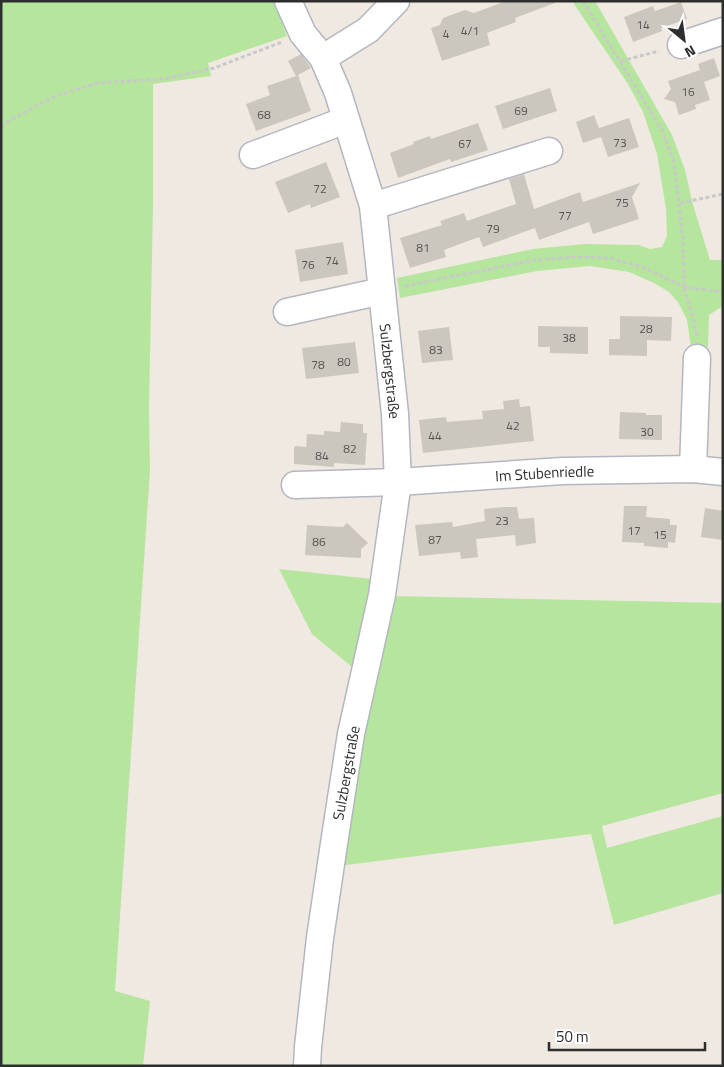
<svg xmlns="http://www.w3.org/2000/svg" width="724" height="1067" viewBox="0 0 724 1067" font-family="'Titillium Web',sans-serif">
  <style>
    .green { fill: #b6e59e }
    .building { fill: #cbc7bf }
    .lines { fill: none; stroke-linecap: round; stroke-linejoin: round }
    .minor-casing { stroke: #b4b7c1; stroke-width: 29 }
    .path { stroke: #c9c9c9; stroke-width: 3; stroke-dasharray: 4 2.5; stroke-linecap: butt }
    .minor { stroke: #fff; stroke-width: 26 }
    .labels { text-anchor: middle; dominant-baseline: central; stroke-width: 4; stroke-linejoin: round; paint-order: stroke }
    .number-label { font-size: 12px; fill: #555452 }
    .street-label { font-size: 15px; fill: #2e2e2e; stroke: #fff }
  </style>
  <rect width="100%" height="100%" fill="#efe9e1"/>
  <g class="green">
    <path d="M 1,1 L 275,1 L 287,36 L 208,63 L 211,76 L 153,84 L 153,207 L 149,407 L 150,471 L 115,991 L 150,1001 L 143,1066 L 1,1066 Z"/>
    <path d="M 572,1 L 595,1 L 672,135 L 685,170 L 693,205 L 710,260 L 723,260 L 723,306 L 709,315 L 708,347 L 691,347 L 687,320 L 678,302 L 669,292 L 654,283 L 629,272 L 590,266 L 537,271 L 400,298 L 397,278 L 533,249 L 585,244 L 639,245 L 650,249 L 662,247 L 667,236 L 666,209 L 657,154 L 643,112 L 628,84 Z"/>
    <path d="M 279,569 L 381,580 L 357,671 L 312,634 Z"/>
    <path d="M 392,596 L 723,603 L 723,793 L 602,826 L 607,848 L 723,816 L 723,893 L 614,925 L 591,834 L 338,866 L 356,742 Z"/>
  </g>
  <g class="building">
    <path d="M 506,1 L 555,1 L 555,3 L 515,18 L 516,22 L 487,33 L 490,45 L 442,61 L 431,28 L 440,25 L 443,18 L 465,10 L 474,13 Z"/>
    <path d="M 681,2 L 687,19 L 661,28 L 662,31 L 633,42 L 624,17 L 653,6 L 655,11 Z"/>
    <path d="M 301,54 L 311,68 L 298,75 L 311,111 L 256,131 L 246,104 L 270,95 L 267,86 L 296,76 L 288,61 Z"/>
    <path d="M 714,58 L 720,76 L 704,82 L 698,64 Z"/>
    <path d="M 700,70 L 710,100 L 695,105 L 696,109 L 679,115 L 675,102 L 664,99 L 671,89 L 668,81 Z"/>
    <path d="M 550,88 L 557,111 L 503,129 L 495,106 Z"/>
    <path d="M 594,115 L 599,128 L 629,118 L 639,147 L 608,157 L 601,137 L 583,143 L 576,122 Z"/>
    <path d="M 478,123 L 488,150 L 451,162 L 450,159 L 398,178 L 390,153 L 414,144 L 413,142 L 430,136 L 431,139 Z"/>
    <path d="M 326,162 L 340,197 L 311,208 L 310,204 L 288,213 L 275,182 Z"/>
    <path d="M 524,174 L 534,209 L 580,192 L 583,202 L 640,183 L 632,197 L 639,219 L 593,234 L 589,222 L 539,240 L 535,228 L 483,247 L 479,237 L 444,250 L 446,257 L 410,268 L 400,238 L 442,225 L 440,221 L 464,213 L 467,221 L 516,204 L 509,179 Z"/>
    <path d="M 343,242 L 348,274 L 300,282 L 295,250 Z"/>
    <path d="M 620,316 L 672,317 L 671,341 L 647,340 L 647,356 L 609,355 L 609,339 L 620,339 Z"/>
    <path d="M 538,326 L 588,327 L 588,354 L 550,353 L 550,347 L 538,347 Z"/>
    <path d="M 449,327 L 453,360 L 422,363 L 418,331 Z"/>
    <path d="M 355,342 L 359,373 L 306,379 L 302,348 Z"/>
    <path d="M 519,399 L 520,407 L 530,406 L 534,441 L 423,453 L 419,420 L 446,417 L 447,422 L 483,419 L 482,411 L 504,409 L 503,401 Z"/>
    <path d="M 620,412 L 646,413 L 646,415 L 662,415 L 662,440 L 619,439 Z"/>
    <path d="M 341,422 L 363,424 L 363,433 L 367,433 L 365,465 L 334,463 L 334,467 L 294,464 L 294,448 L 295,446 L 306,447 L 307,434 L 324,435 L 324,431 L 340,432 Z"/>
    <path d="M 624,506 L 647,506 L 646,517 L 670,519 L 670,525 L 677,525 L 675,543 L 668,542 L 668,548 L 644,546 L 644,543 L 622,542 Z"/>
    <path d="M 503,507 L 517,507 L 519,519 L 534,518 L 536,543 L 516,546 L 515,535 L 476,539 L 478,557 L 461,559 L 460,552 L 419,556 L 415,525 L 452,522 L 453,527 L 485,521 L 484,509 Z"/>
    <path d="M 705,508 L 723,511 L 723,540 L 701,537 Z"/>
    <path d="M 347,523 L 368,543 L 361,549 L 361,558 L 305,555 L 307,525 L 343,527 Z"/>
  </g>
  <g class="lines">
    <g class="minor-casing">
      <g id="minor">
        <path id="s1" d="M 288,1 L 303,34 L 323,58 L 338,93 L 373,206 L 395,414 L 398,482 L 382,595 L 351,734 L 335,837 L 320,938 L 308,1047 L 307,1066"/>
        <path d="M 681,45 L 723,31"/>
        <path d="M 323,58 L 368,30 L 396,1"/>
        <path d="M 253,155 L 346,120"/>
        <path d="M 373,206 L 549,151"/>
        <path d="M 287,312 L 382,291"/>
        <path d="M 693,469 L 697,358"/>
        <path id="s2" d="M 295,485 L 398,482 L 562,471 L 693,469 L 723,472"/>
      </g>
    </g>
    <g class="path">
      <path d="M 583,1 L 662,130 L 674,162 L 683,240 L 684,287 L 695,325 L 697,337"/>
      <path d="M 621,61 L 659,51"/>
      <path d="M 1,127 L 10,120 L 55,96 L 98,83 L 164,79 L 214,68 L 282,42"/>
      <path d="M 680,203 L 723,194"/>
      <path d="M 405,286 L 535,260 L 576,257 L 610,258 L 645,268 L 684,287 L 723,292"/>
    </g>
    <use href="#minor" class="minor"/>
  </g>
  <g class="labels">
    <g class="number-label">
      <text x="643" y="24">14</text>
      <text x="470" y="30">4/1</text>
      <text x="446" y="33">4</text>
      <text x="688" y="91">16</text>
      <text x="521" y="110">69</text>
      <text x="264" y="114">68</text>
      <text x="620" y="142">73</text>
      <text x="465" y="143">67</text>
      <text x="320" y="188">72</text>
      <text x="622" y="202">75</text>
      <text x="565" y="215">77</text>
      <text x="493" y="228">79</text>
      <text x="423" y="247">81</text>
      <text x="332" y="260">74</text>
      <text x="308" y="264">76</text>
      <text x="646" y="328">28</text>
      <text x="569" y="337">38</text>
      <text x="436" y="349">83</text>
      <text x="344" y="361">80</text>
      <text x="318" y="364">78</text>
      <text x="513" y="425">42</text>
      <text x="647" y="431">30</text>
      <text x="435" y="435">44</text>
      <text x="350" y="448">82</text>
      <text x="322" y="455">84</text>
      <text x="502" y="520">23</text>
      <text x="634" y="530">17</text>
      <text x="660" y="534">15</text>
      <text x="435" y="539">87</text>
      <text x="319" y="541">86</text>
    </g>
    <g class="street-label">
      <text stroke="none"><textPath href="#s1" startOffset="390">Sulzbergstraße</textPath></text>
      <text stroke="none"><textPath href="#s2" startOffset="250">Im Stubenriedle</textPath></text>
      <text transform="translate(346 773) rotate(-80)">Sulzbergstraße</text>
    </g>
  </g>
  <rect width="724" height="1067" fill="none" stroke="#2e2e2e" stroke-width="5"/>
  <g transform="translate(684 40) rotate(151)" stroke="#ffffff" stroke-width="4" paint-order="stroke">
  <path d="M0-4L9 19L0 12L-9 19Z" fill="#2e2e2e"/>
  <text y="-8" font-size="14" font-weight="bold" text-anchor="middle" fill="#2e2e2e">N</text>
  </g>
  <path d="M549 1042v8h156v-8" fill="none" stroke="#2e2e2e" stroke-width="2.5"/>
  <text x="556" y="1042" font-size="15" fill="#2e2e2e" stroke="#ffffff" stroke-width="4" paint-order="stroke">50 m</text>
</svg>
